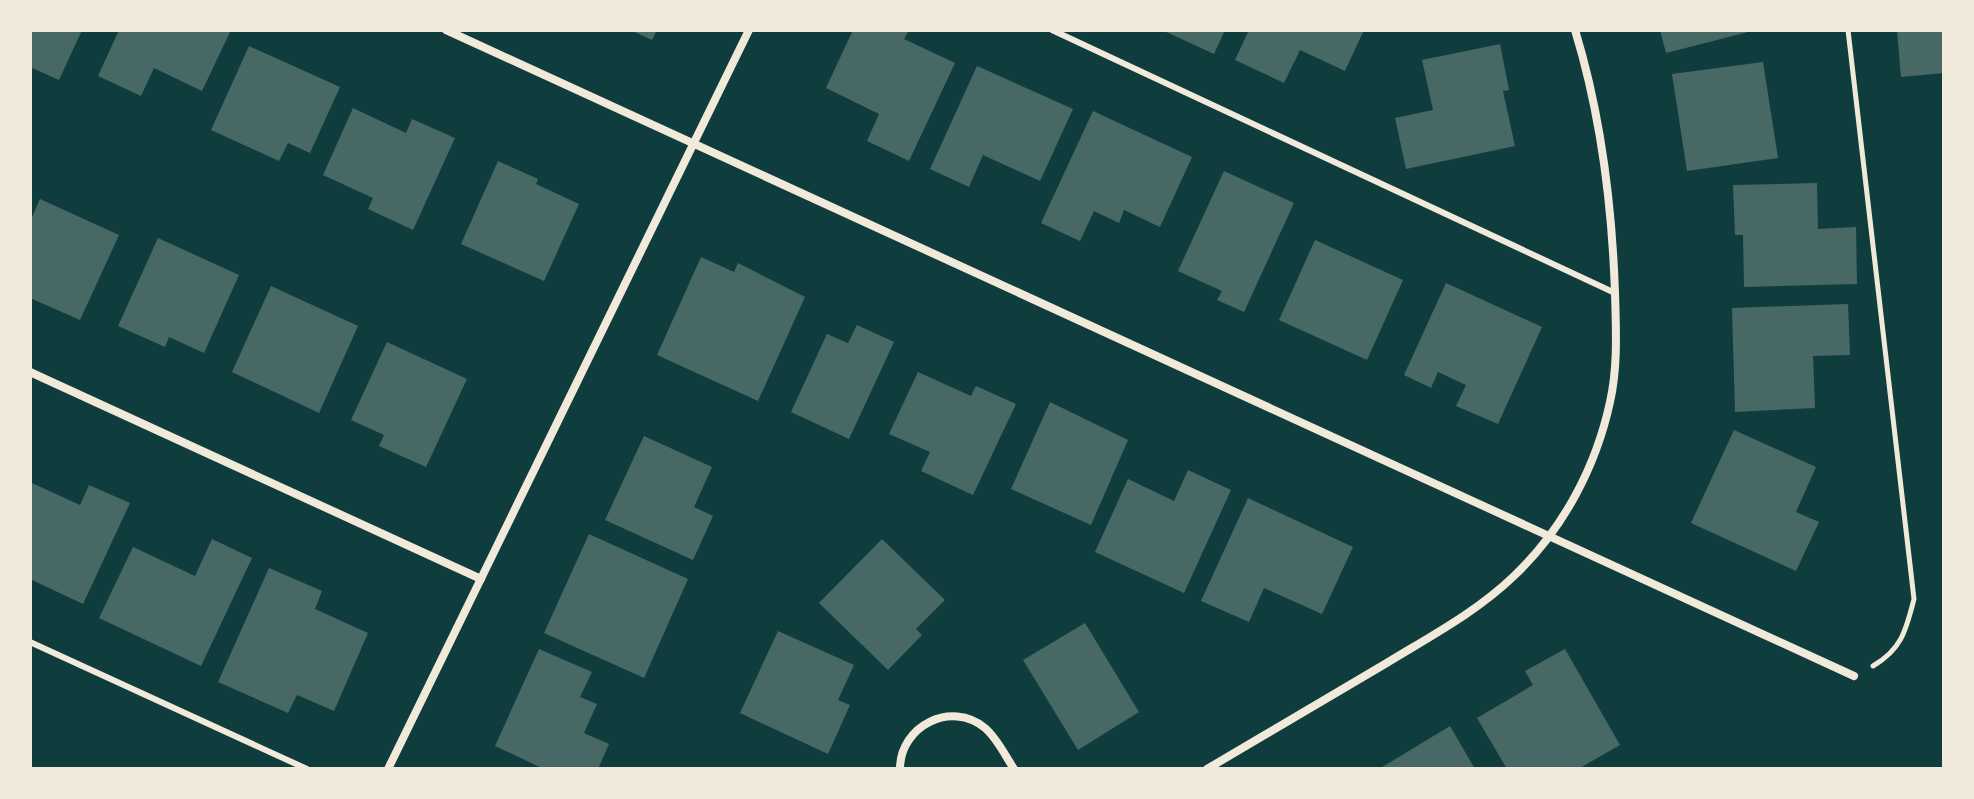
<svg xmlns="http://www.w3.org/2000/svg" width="1974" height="799" viewBox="0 0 1974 799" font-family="'Varela Round',sans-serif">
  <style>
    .building { fill: #486865 }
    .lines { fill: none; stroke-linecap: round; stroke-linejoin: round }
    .path { stroke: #f1e9da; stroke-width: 5 }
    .service { stroke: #f1e9da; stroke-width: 6 }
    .minor { stroke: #f1e9da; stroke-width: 8 }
  </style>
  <rect width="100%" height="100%" fill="#0f3d3e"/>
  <g class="building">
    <path d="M 30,30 L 82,30 L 59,80 L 30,67 Z"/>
    <path d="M 119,30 L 231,30 L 202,91 L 154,68 L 141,96 L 98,76 Z"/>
    <path d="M 630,30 L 657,30 L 652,40 Z"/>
    <path d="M 853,30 L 909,30 L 904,39 L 955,63 L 909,161 L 867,141 L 879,114 L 826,88 Z"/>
    <path d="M 1162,30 L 1225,30 L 1214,54 Z"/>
    <path d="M 1249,30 L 1364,30 L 1345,71 L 1300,50 L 1284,83 L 1235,60 Z"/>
    <path d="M 1660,30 L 1752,30 L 1752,31 L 1666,53 Z"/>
    <path d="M 1897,30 L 1944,30 L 1944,73 L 1901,77 Z"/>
    <path d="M 1500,44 L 1509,90 L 1503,91 L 1515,146 L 1406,169 L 1395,118 L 1433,110 L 1422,60 Z"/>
    <path d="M 249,46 L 340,87 L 310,153 L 288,143 L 279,161 L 211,130 Z"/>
    <path d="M 1763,62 L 1778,158 L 1687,171 L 1672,74 Z"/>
    <path d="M 977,66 L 1073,109 L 1040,181 L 983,155 L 969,187 L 930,169 Z"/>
    <path d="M 353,108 L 406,133 L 412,119 L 455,138 L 413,230 L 368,209 L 373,198 L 323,175 Z"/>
    <path d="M 1093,111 L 1192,157 L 1160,227 L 1124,210 L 1119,223 L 1094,211 L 1080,241 L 1041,223 Z"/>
    <path d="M 498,161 L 538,179 L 536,184 L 579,204 L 544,281 L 461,244 Z"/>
    <path d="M 1224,171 L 1294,203 L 1244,312 L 1217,300 L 1222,291 L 1178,271 Z"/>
    <path d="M 1817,183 L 1818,229 L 1856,227 L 1857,284 L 1744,287 L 1743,235 L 1735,235 L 1733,185 Z"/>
    <path d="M 40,199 L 119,235 L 80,320 L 30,298 L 30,222 Z"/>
    <path d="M 158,238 L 239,275 L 204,353 L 169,337 L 165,347 L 118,326 Z"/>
    <path d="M 1315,240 L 1403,280 L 1367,360 L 1279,320 Z"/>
    <path d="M 701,257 L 734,272 L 738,263 L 805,297 L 758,401 L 657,355 Z"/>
    <path d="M 1446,283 L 1542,327 L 1498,424 L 1456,406 L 1466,385 L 1438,372 L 1431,388 L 1404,375 Z"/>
    <path d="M 271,286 L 358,326 L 319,413 L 232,372 Z"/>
    <path d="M 1848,304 L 1850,355 L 1813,356 L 1815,408 L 1735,412 L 1732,308 Z"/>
    <path d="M 857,325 L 894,342 L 849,439 L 791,412 L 827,334 L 848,343 Z"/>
    <path d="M 387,342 L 467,379 L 426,467 L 379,446 L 384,435 L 351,420 Z"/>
    <path d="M 918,372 L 971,396 L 976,386 L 1016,404 L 973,495 L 921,471 L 930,452 L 889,434 Z"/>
    <path d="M 1050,402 L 1128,440 L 1091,525 L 1011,489 Z"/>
    <path d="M 1734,430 L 1816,467 L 1796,512 L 1819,522 L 1796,571 L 1691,523 Z"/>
    <path d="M 644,436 L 712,467 L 694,507 L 713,516 L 693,560 L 605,520 Z"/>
    <path d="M 1188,470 L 1231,490 L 1184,593 L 1095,552 L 1128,479 L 1174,501 Z"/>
    <path d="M 32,483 L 80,505 L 89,485 L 130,503 L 83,604 L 30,579 Z"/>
    <path d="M 1248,498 L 1353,547 L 1322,614 L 1264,588 L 1249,622 L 1201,601 Z"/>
    <path d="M 589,534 L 688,579 L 644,678 L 544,633 Z"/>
    <path d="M 212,539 L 252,558 L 201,666 L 99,618 L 133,547 L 195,576 Z"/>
    <path d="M 882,539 L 945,600 L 916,629 L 922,635 L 888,670 L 819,603 Z"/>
    <path d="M 269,568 L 322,591 L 315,609 L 368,633 L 334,711 L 297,695 L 288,713 L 218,682 Z"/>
    <path d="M 1085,623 L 1139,712 L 1078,750 L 1023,660 Z"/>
    <path d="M 778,631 L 854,665 L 838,700 L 850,705 L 828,754 L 740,713 Z"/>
    <path d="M 539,649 L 592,672 L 580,697 L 597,704 L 584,733 L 609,744 L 598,769 L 544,769 L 495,746 Z"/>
    <path d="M 1565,649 L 1620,745 L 1578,769 L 1507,769 L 1477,718 L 1533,685 L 1525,671 Z"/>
    <path d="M 1450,726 L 1475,769 L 1379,769 Z"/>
  </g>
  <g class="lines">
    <path class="path" d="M 1848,30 L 1914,599 C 1906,630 1902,649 1873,666"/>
    <g class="service">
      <path d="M 1052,30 L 1615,293"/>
      <path d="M 30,642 L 307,769"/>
    </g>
    <g class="minor">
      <path d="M 446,30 L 1854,676"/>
      <path d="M 30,372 L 481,579"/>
      <path d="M 388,769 L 749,30"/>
      <path d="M 900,769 C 900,726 951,700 985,728 C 997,738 1006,757 1014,769"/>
      <path d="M 1207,769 C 1266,734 1325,699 1385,664 C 1429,637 1477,612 1515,575 C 1563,529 1596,467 1610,402 C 1618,367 1616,329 1615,293 C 1612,204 1601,115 1575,30"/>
    </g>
  </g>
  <rect width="1974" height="799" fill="none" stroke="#f1e9da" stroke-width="64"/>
</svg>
